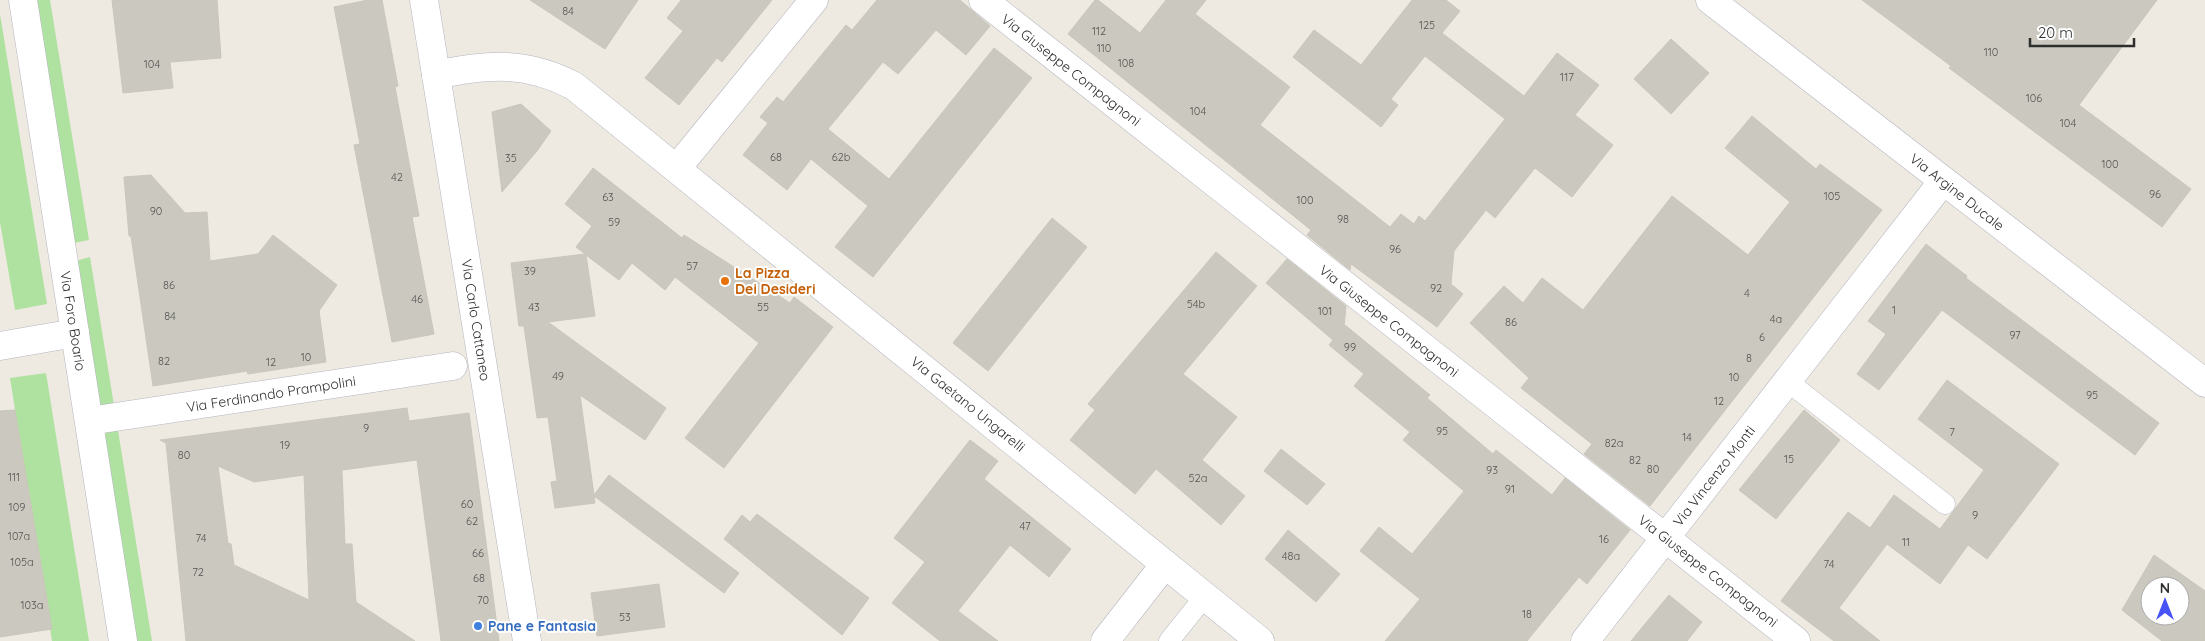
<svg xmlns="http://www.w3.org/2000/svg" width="2205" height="641" viewBox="0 0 2205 641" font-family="Quicksand,sans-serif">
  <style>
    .green { fill: #afe2a0 }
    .building { fill: #cac8bf; stroke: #cac6ba; fill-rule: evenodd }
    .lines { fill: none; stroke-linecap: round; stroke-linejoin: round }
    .service-casing { stroke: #b4b5c0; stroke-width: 21 }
    .minor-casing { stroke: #b4b5c0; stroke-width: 29 }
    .tertiary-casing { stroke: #b4b5c0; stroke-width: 29 }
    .service { stroke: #fff; stroke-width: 20 }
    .minor { stroke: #fff; stroke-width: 28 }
    .tertiary { stroke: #fff; stroke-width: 28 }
    .food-dot { fill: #e8710a; stroke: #fff; stroke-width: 2 }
    .shop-dot { fill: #3f7fe0; stroke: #fff; stroke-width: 2 }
    .labels { text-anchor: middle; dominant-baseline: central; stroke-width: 4; stroke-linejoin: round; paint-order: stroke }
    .number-label { font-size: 11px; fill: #555452 }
    .street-label { font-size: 14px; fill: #2e2e2e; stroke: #fff }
    .food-label { font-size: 14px; font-weight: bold; fill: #c56008; stroke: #fff; text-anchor: start }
    .shop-label { font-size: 14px; font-weight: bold; fill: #366cbe; stroke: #fff; text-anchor: start }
  </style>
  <rect width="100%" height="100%" fill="#eeeae1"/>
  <g class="green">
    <path d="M 30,0 L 50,0 L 89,240 L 69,244 Z"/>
    <path d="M 0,14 L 47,304 L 15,310 L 0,222 Z"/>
    <path d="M 90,257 L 152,641 L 132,641 L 72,262 Z"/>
    <path d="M 46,373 L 89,641 L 52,641 L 10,378 Z"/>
  </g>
  <g class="building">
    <path d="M 112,0 L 217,0 L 221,58 L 170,62 L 173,88 L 123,93 Z"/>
    <path d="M 368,0 L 382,0 L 398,86 L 395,87 L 419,216 L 412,217 L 434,334 L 392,342 L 354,145 L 360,144 L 334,7 Z"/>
    <path d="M 530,0 L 638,0 L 605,49 Z"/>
    <path d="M 681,0 L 772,0 L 722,62 L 717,58 L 679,105 L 645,78 L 683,31 L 667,18 Z"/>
    <path d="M 877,0 L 960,0 L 990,26 L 966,55 L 936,30 L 898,74 L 883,62 L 828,129 L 889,179 L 994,48 L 1032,78 L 873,277 L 835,247 L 868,206 L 811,159 L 787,190 L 743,155 L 768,123 L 760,117 L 777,97 L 783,102 L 846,25 L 852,30 Z"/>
    <path d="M 1095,0 L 1098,0 L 1140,33 L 1166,0 L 1206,0 L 1195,14 L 1290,87 L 1260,125 L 1390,227 L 1401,214 L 1414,224 L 1419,216 L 1425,221 L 1505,119 L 1425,56 L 1391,99 L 1398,105 L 1381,127 L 1293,57 L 1314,30 L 1361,65 L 1412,0 L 1446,0 L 1460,11 L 1442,33 L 1524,96 L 1557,53 L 1599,85 L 1575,115 L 1613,145 L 1572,197 L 1535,168 L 1495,218 L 1486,210 L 1454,251 L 1451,284 L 1463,294 L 1437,327 L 1351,264 L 1350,270 L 1307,235 L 1311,230 L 1068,34 Z"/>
    <path d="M 1862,0 L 2157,0 L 2079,105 L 2191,189 L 2162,227 L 1949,68 L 1951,66 Z"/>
    <path d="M 1671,39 L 1709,73 L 1671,114 L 1634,79 Z"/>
    <path d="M 521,104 L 551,131 L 537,151 L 502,192 L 492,112 Z"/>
    <path d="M 1752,116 L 1816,169 L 1820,164 L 1882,210 L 1650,506 L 1584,454 L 1592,444 L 1521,388 L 1529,378 L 1470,323 L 1504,286 L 1523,303 L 1542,278 L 1583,310 L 1672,196 L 1748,255 L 1790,202 L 1725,148 Z"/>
    <path d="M 593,168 L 682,238 L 684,235 L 790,303 L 794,297 L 833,327 L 724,468 L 685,438 L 759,343 L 675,277 L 665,290 L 632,263 L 619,280 L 586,255 L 595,316 L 548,322 L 666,408 L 645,440 L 580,395 L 594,495 L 609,475 L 739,573 L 724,593 L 594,496 L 595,503 L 555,508 L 551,482 L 557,481 L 548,417 L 537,418 L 524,326 L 519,326 L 511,263 L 585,254 L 576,247 L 592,226 L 565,204 Z"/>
    <path d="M 151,175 L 185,213 L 207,212 L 210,261 L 258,254 L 273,235 L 337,285 L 319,311 L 326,362 L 248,374 L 247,371 L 153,386 L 131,236 L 129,236 L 124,177 Z"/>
    <path d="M 1052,218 L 1087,247 L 988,371 L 953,343 Z"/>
    <path d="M 1926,244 L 1967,276 L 1966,278 L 2159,423 L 2135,455 L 1942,310 L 1879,390 L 1857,374 L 1886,334 L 1868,321 Z"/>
    <path d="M 1216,252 L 1257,286 L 1183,374 L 1237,417 L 1202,460 L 1245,496 L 1221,525 L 1156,469 L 1135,494 L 1070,440 L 1095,410 L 1088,404 Z"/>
    <path d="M 1287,259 L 1346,306 L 1344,327 L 1345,325 L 1430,395 L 1427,398 L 1493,454 L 1496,450 L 1552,495 L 1565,478 L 1630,530 L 1587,584 L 1579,577 L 1527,641 L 1385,641 L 1420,599 L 1360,551 L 1379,527 L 1412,554 L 1464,491 L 1403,440 L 1410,432 L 1354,386 L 1364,374 L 1329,345 L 1333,340 L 1266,283 Z"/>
    <path d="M 1947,380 L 2059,464 L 1987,559 L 1968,545 L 1940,584 L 1887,544 L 1839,608 L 1880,641 L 1834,641 L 1781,601 L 1848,512 L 1870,528 L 1894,495 L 1940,529 L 1984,470 L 1918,419 Z"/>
    <path d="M 407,408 L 409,421 L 469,413 L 499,641 L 441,641 L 417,460 L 342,470 L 345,544 L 352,544 L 356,602 L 415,641 L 186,641 L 166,443 L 160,440 ZM 218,466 L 254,482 L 304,475 L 309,600 L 234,565 L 231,544 L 228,543 Z"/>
    <path d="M 15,410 L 52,629 L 0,637 L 0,411 Z"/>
    <path d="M 1804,410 L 1840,440 L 1776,519 L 1739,490 Z"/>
    <path d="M 970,440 L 998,461 L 984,479 L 1071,549 L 1049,577 L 1010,545 L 958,611 L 998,641 L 940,641 L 892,603 L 925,562 L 894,538 Z"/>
    <path d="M 1281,449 L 1325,484 L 1307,505 L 1264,471 Z"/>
    <path d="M 757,514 L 869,598 L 842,635 L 724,539 L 742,515 L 750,522 Z"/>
    <path d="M 1288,530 L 1340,574 L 1316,602 L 1265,559 Z"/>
    <path d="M 2154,555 L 2205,591 L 2205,641 L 2162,641 L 2122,610 ZM 2150,586 L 2180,586 L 2180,616 L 2150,616 Z"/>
    <path d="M 659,584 L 665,627 L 597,636 L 591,593 Z"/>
    <path d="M 1669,595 L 1702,622 L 1687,641 L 1631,641 Z"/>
  </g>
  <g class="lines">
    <g class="service-casing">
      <g id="service">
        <path d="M 1787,381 L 1945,504"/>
        <path d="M 1169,641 L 1205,596"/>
      </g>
    </g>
    <g class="minor-casing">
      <g id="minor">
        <path d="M 424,0 L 527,641"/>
        <path d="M 983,0 L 1796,641"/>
        <path d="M 1710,0 L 2205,383"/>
        <path d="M 436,75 C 488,64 526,61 574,86 L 1260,641"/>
        <path d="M 677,168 L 814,0"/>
        <path d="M 0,346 L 75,333"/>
        <path d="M 89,421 L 453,366"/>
        <path d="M 1105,641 L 1165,564"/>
        <path d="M 1585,641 L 1943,181"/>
      </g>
    </g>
    <g class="tertiary-casing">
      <path id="tertiary" d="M 23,0 L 123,641"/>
    </g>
    <use href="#service" class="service"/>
    <use href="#minor" class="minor"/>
    <use href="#tertiary" class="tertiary"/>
  </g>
  <circle class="food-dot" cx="725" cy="281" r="5"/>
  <circle class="shop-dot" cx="478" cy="626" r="5"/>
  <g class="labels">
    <g class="number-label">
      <text x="568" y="11">84</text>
      <text x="1427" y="25">125</text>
      <text x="1099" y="31">112</text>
      <text x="1104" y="48">110</text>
      <text x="1991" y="52">110</text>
      <text x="1126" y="63">108</text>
      <text x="152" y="64">104</text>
      <text x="1567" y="77">117</text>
      <text x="2034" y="98">106</text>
      <text x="1198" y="111">104</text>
      <text x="2068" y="123">104</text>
      <text x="776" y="157">68</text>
      <text x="841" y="157">62b</text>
      <text x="511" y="158">35</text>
      <text x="2110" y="164">100</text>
      <text x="397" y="177">42</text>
      <text x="2155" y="194">96</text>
      <text x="1832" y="196">105</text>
      <text x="608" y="197">63</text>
      <text x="1305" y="200">100</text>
      <text x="156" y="211">90</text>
      <text x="1343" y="219">98</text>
      <text x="614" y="222">59</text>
      <text x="1395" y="249">96</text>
      <text x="692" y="266">57</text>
      <text x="530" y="271">39</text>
      <text x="169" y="285">86</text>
      <text x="1436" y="288">92</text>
      <text x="1747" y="293">4</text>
      <text x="417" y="299">46</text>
      <text x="1196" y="304">54b</text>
      <text x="534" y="307">43</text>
      <text x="763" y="307">55</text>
      <text x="1894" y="310">1</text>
      <text x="1325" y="311">101</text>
      <text x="170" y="316">84</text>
      <text x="1776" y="319">4a</text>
      <text x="1511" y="322">86</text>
      <text x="2015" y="335">97</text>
      <text x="1762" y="337">6</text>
      <text x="1350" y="347">99</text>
      <text x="306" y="357">10</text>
      <text x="1749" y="358">8</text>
      <text x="164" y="361">82</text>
      <text x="271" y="362">12</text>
      <text x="558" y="376">49</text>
      <text x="1734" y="377">10</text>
      <text x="2092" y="395">95</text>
      <text x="1719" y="401">12</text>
      <text x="366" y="428">9</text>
      <text x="1442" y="431">95</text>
      <text x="1952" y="432">7</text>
      <text x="1687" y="437">14</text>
      <text x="1614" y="443">82a</text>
      <text x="285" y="445">19</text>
      <text x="184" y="455">80</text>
      <text x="1789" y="459">15</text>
      <text x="1635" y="460">82</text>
      <text x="1653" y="469">80</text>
      <text x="1492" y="470">93</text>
      <text x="14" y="477">111</text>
      <text x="1198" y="478">52a</text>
      <text x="1510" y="489">91</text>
      <text x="467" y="504">60</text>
      <text x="17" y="507">109</text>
      <text x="1975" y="515">9</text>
      <text x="472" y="521">62</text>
      <text x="1025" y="526">47</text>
      <text x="19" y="536">107a</text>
      <text x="201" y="538">74</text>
      <text x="1604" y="539">16</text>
      <text x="1906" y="542">11</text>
      <text x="478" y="553">66</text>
      <text x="1291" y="556">48a</text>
      <text x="22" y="562">105a</text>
      <text x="1829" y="564">74</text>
      <text x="198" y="572">72</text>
      <text x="479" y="578">68</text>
      <text x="483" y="600">70</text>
      <text x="32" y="605">103a</text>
      <text x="1527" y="614">18</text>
      <text x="625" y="617">53</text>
    </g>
    <g class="street-label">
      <text transform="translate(1071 70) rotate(38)">Via Giuseppe Compagnoni</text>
      <text transform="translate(1957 192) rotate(38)">Via Argine Ducale</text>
      <text transform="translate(476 320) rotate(81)">Via Carlo Cattaneo</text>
      <text transform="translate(73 321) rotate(81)">Via Foro Boario</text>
      <text transform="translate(1389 321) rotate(38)">Via Giuseppe Compagnoni</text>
      <text transform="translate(271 394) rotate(-9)">Via Ferdinando Prampolini</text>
      <text transform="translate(968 404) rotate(39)">Via Gaetano Ungarelli</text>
      <text transform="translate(1714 476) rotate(-52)">Via Vincenzo Monti</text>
      <text transform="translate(1708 571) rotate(38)">Via Giuseppe Compagnoni</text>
    </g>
    <g class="food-label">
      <text x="735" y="273">La Pizza<tspan x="735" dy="16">Dei Desideri</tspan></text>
    </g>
    <g class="shop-label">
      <text x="488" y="626">Pane e Fantasia</text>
    </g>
  </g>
  <g transform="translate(2165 601)"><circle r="24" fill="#ffffff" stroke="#ababab"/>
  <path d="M0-4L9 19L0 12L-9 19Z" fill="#4753f5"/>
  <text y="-8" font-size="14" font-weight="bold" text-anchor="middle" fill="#2e2e2e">N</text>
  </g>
  <path d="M2030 38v8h104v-8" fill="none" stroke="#2e2e2e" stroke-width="2.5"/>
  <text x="2038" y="38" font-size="15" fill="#2e2e2e" stroke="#ffffff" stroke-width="4" paint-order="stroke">20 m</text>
</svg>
